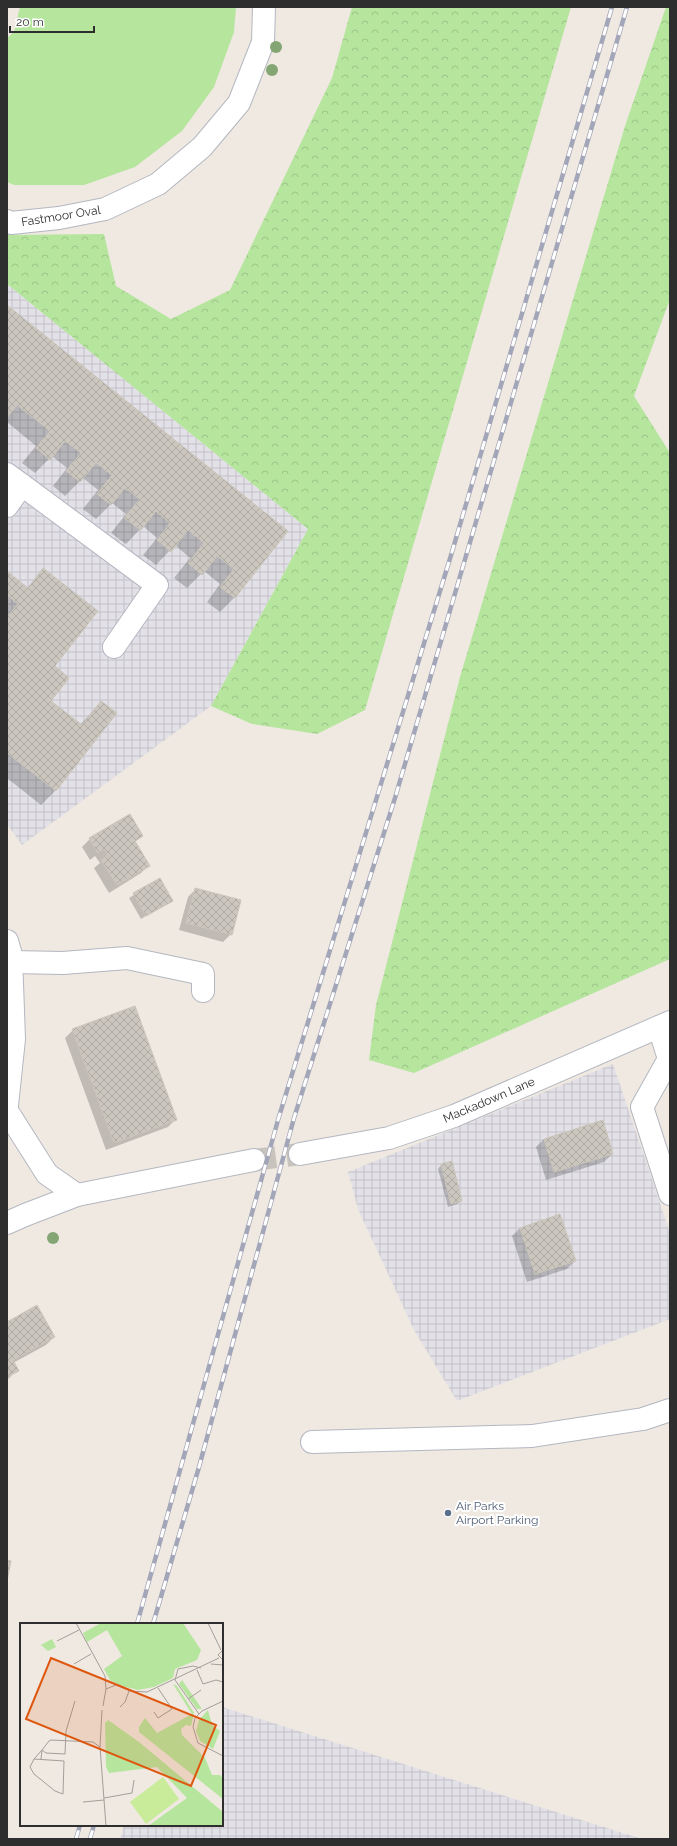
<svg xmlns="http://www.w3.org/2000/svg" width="677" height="1846" viewBox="0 0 677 1846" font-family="Raleway,sans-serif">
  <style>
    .industrial { fill: url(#industrial-grid) }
    .grass { fill: #b6e59e }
    .forest { fill: url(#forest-crowns) }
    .shadow { fill: #0003 }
    .building { fill: url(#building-cross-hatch); stroke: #cbc5ba }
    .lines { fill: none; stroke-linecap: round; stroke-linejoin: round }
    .minor-tunnel { stroke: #c8c4bd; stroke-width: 22; stroke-dasharray: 22 11; stroke-linecap: butt }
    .minor-casing { stroke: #b4b7c1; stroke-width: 24 }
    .minor { stroke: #fff; stroke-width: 22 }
    .rail-casing { stroke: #a3a6b8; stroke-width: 4.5 }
    .rail { stroke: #fff; stroke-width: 3; stroke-dasharray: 9; stroke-linecap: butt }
    .tree { fill: #84a574 }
    .service-dot { fill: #5c6f8a; stroke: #fff; stroke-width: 1.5 }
    .labels { text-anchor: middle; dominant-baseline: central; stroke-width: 4; stroke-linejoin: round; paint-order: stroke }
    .street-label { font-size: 12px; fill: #2e2e2e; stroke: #fff }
    .service-label { font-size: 12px; fill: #4e5e75; stroke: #fff; text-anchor: start }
    .inset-road { fill: none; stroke: #a29e99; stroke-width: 1 }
    .view { fill: #df570e; fill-opacity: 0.15; stroke: #df570e; stroke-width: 2 }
    .inset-edge { fill: none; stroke: #2e2e2e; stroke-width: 2 }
  </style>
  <defs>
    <pattern id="industrial-grid" width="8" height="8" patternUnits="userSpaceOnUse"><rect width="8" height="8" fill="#e3e1e8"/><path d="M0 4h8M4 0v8" fill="none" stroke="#c3c1c7"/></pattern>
    <pattern id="forest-crowns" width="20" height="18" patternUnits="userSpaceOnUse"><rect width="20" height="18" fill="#b6e59e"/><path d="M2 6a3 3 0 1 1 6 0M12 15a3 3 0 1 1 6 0" fill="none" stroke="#9dc588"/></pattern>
    <pattern id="building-cross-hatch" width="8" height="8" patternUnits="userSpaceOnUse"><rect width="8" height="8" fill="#cbc7bf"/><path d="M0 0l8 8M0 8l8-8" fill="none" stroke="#afaba4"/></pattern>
  </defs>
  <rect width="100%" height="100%" fill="#efe9e1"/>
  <g class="industrial">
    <path d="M 7,284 L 308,529 L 211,706 L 22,845 L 7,824 Z"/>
    <path d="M 613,1064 L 670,1233 L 670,1319 L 457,1401 L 414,1330 L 358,1209 L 348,1172 Z"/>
    <path d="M 222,1707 L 642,1839 L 120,1839 L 124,1825 L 222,1825 Z"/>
  </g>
  <path class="grass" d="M 20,7 L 236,7 L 234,32 L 214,87 L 182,131 L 135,167 L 84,185 L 14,185 L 7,182 L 7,38 L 14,32 Z"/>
  <g class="forest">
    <path d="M 352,7 L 571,7 L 365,710 L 317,734 L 252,724 L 211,706 L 308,529 L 7,284 L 7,235 L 104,234 L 116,286 L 171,319 L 230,290 L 332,78 Z"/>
    <path d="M 666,7 L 670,7 L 670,299 L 634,396 L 670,453 L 670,959 L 414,1073 L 369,1060 L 376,1005 L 460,677 L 625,126 Z"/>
  </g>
  <g class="shadow">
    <path d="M 7,306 L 287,531 L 234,598 L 220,612 L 207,602 L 220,584 L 204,571 L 187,588 L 174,578 L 190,558 L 175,545 L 156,565 L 143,555 L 157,538 L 143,526 L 126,544 L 111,533 L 126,514 L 112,503 L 96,519 L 83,509 L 98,490 L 83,478 L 65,496 L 53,486 L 67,468 L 52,456 L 35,473 L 22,463 L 36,446 L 7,422 Z"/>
    <path d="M 43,570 L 53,666 L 50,701 L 80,725 L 101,702 L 55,791 L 41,805 L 7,778 L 7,575 L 27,588 Z"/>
    <path d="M 142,836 L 135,842 L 149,865 L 141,873 L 109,893 L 94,868 L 100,863 L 95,856 L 90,860 L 82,847 L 90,839 Z"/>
    <path d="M 159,879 L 171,901 L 141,919 L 129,898 Z"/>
    <path d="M 196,889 L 231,934 L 223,942 L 179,930 L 188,897 Z"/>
    <path d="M 73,1030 L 176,1119 L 168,1127 L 106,1150 L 65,1038 Z"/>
    <path d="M 544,1139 L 612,1154 L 604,1162 L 546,1180 L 536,1147 Z"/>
    <path d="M 441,1165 L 461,1201 L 457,1204 L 448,1207 L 438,1169 Z"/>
    <path d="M 520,1228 L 575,1261 L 567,1269 L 527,1282 L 512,1236 Z"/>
    <path d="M 7,1323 L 54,1337 L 46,1345 L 13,1363 L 17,1370 L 7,1380 Z"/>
  </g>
  <g class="building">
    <path d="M 7,305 L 288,531 L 235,598 L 220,587 L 234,569 L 217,556 L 202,575 L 188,563 L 204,543 L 188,530 L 171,552 L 157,540 L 170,523 L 156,511 L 141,530 L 124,518 L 140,499 L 125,488 L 111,505 L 97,494 L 112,475 L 96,463 L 80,482 L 66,471 L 81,453 L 65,441 L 50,460 L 36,448 L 50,431 L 17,405 L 7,418 Z"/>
    <path d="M 43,568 L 98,611 L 55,666 L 69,678 L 51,701 L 82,725 L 101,701 L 117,713 L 56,791 L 7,753 L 7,617 L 18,604 L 7,595 L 7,574 L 8,572 L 28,588 Z"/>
    <path d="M 130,814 L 143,836 L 135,841 L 150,866 L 117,885 L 101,860 L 108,856 L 104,849 L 98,853 L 89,838 Z"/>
    <path d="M 160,878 L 173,901 L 146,916 L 133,893 Z"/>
    <path d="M 195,888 L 241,900 L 232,935 L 186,923 Z"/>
    <path d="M 135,1006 L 177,1120 L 114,1143 L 72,1029 Z"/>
    <path d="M 603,1120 L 613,1154 L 554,1172 L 544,1139 Z"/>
    <path d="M 452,1161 L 462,1201 L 451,1204 L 441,1164 Z"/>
    <path d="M 560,1214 L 576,1261 L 535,1274 L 520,1228 Z"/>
    <path d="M 37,1305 L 55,1337 L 13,1360 L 19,1371 L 7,1377 L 7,1322 Z"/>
    <path d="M 7,1560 L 11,1561 L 7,1581 Z"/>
  </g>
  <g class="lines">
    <path class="minor-tunnel" d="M 254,1160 L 300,1154"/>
    <g class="minor-casing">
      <g id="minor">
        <path d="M 7,221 L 11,223 L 59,218 L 105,209 L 158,184 L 202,147 L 239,103 L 263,42 L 264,7"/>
        <path d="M 7,474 L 22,485"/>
        <path d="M 7,506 L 22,485 L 157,585 L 114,647"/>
        <path d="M 7,941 L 11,955 L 14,1039 L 7,1105"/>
        <path d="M 11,962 L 63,963 L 127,958 L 203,974 L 203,991"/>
        <path d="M 659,1027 L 669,1059 L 642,1107 L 670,1194"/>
        <path d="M 7,1111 L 47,1174 L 77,1195"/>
        <path d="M 300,1154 L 389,1138 L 454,1116 L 670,1022"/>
        <path d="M 7,1223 L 25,1215 L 77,1195 L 254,1160"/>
        <path d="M 312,1442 L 532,1436 L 643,1419 L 670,1410"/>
      </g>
    </g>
    <use href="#minor" class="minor"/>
    <g class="rail-casing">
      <g id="rail">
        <path d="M 137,1624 L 278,1120 L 452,552 L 612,7"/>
        <path d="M 153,1624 L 199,1467 L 294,1118 L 395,798 L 627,7"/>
        <path d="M 76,1839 L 80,1825"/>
        <path d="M 90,1839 L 94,1825"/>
      </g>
    </g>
    <use href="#rail" class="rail"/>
  </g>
  <g class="tree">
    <circle cx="276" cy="47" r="6"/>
    <circle cx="272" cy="70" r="6"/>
    <circle cx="53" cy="1238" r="6"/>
  </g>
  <circle class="service-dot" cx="448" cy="1513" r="4"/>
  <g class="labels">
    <g class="street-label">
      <text transform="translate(61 216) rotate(-9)">Fastmoor Oval</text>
      <text transform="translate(489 1100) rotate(-23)">Mackadown Lane</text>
    </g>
    <g class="service-label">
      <text x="456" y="1506">Air Parks<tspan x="456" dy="14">Airport Parking</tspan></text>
    </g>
  </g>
  <g transform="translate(20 1623)">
    <rect width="203" height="203" fill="#efe9e1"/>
    <path d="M 81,0 L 163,0 L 181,27 L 177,37 L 155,46 L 153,55 L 134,64 L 118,67 L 102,63 L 90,57 L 84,46 L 102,33 L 87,7 L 67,19 L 63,10 ZM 32,16 L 36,24 L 28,28 L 21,22 ZM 162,57 L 182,86 L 177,86 L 159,61 ZM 153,61 L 157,63 L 174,90 L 172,91 ZM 188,87 L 192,102 L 200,108 L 193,126 L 180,118 L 176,108 L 179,97 Z" fill="#b6e59e"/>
    <path d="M 108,42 L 113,48 L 129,56 L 124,66 L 102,63 L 90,57 ZM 174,90 L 171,103 L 166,102 L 161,106 L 162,112 L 185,135 L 192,152 L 200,152 L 203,156 L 203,176 L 119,109 L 119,104 L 125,95 L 137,110 ZM 88,97 L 119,119 L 203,189 L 203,203 L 128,203 L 167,175 L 137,144 L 89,150 L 86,144 L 85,100 Z" fill="#b6e59e"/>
    <path d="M 143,154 L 159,176 L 126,201 L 110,179 Z" fill="#c9ec9a"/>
    <path class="inset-road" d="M 56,0 L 85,53 L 86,66 L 83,83M 188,0 L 201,27M 37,18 L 59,7M 203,27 L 198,32 L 203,37M 54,41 L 71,31M 191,41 L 203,42M 177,47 L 183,61 L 196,57 L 203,59M 155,57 L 179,91M 155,57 L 158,46 L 173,43 L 181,45M 86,66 L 96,62 L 110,68 L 127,69 L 199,35M 168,76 L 181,67M 203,78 L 182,88 L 175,95 L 173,104 L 178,120 L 203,133M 100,84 L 105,79 L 109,68M 82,87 L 80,124 L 86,203M 134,89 L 138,95 L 152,86 L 138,65M 14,136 L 44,138 L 43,171 L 35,168 L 14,151 L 10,144 L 14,136 L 22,127 L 29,118 L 31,117 L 73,119 L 80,124M 21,136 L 22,127 L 26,130 L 45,131 L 46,108 L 55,78M 84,175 L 112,170 L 114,157M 63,179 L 84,177"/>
    <path class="view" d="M 31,35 L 196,102 L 171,163 L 6,96 Z"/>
    <rect width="203" height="203" class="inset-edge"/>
  </g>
  <rect width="677" height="1846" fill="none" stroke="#2e2e2e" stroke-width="16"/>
  <path d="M10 26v6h84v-6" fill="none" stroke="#2e2e2e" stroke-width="2"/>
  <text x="16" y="26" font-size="12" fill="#2e2e2e" stroke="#ffffff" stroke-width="3" paint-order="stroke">20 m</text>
</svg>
